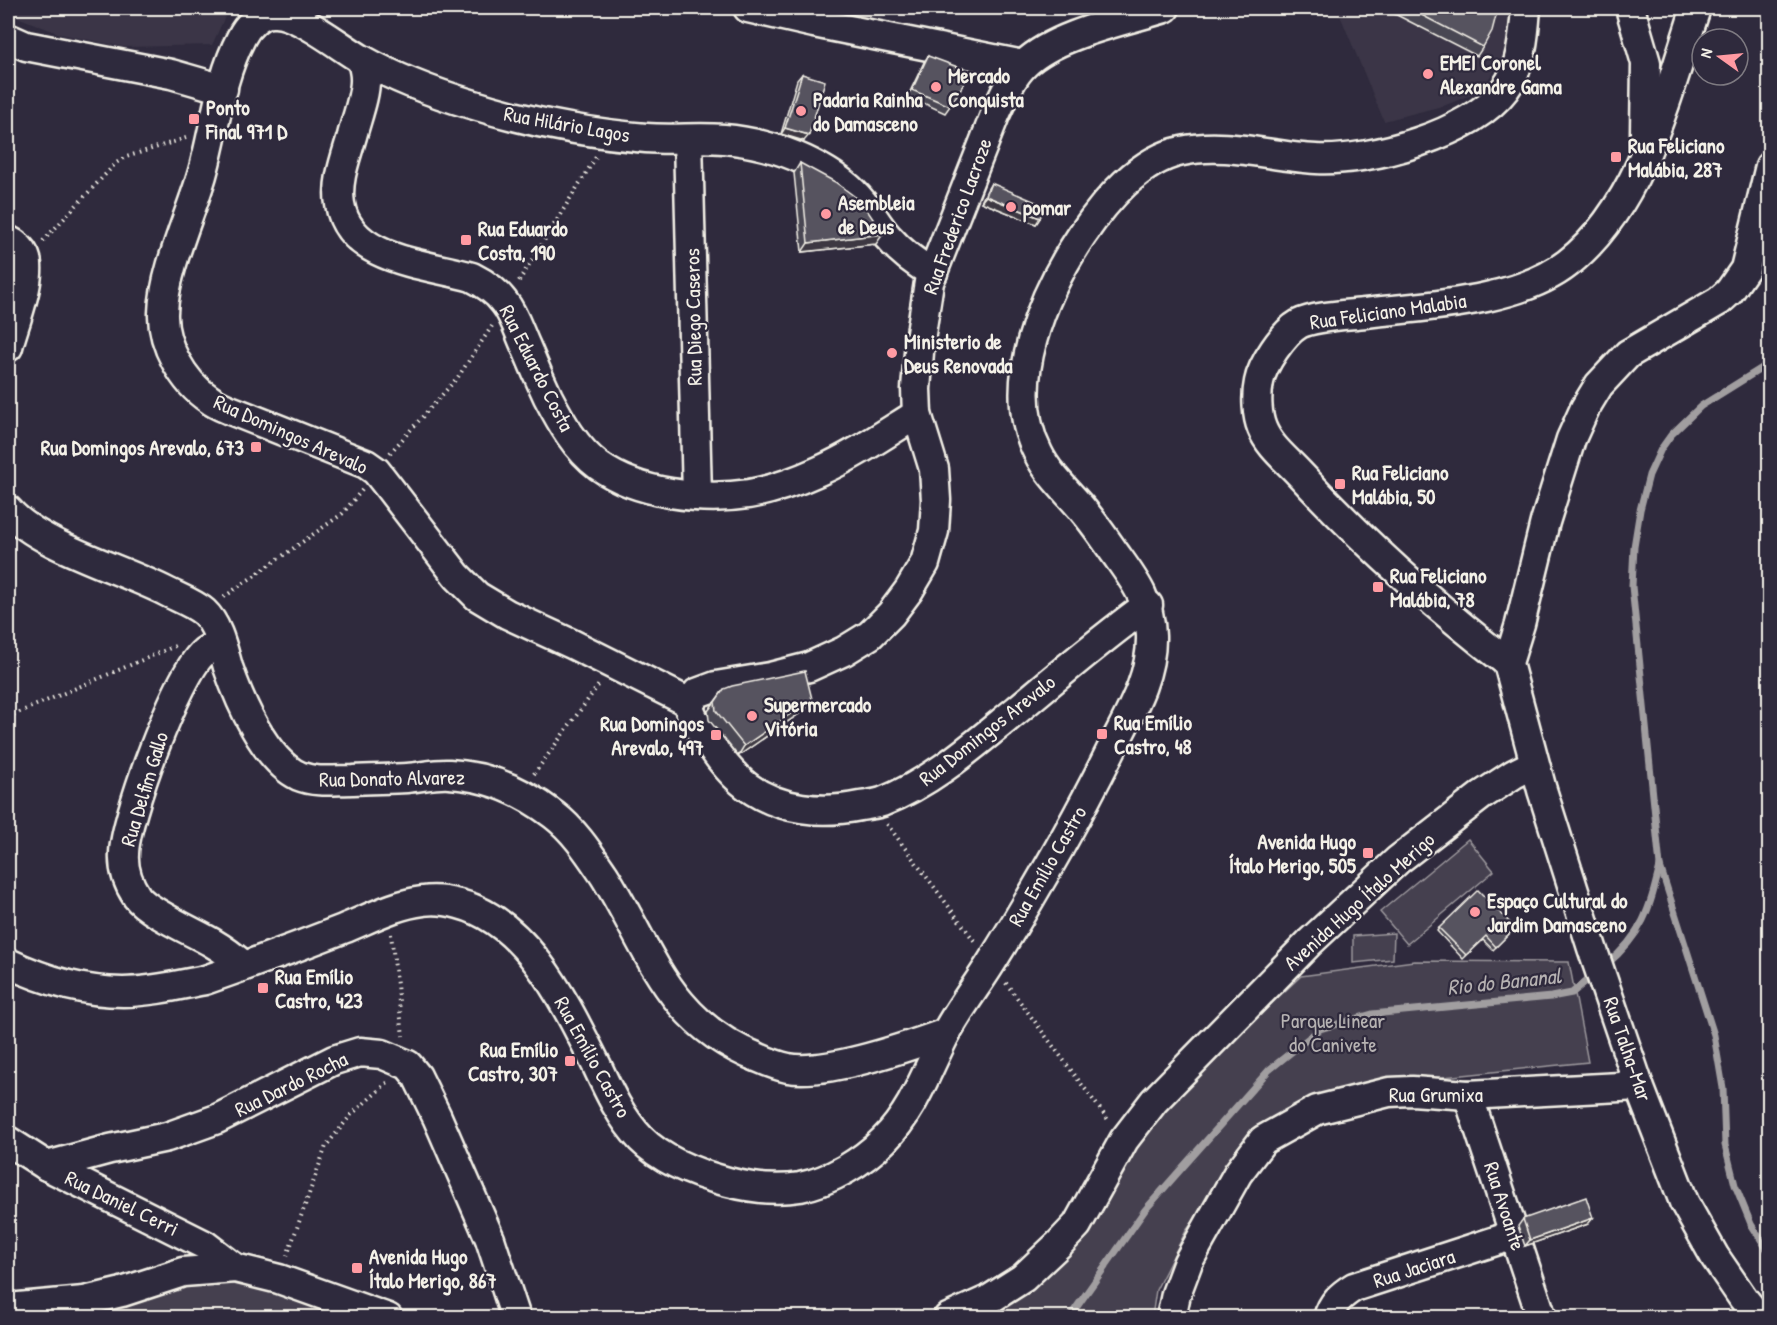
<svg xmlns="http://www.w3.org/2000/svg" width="1777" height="1325" viewBox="0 0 1777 1325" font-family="'Patrick Hand',sans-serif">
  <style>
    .built { fill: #3b3647 }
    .green { fill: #454050; stroke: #9c989c; stroke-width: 1.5 }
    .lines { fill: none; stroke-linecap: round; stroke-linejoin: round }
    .stream { stroke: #a19ea0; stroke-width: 7 }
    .minor-casing { stroke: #f4f1e8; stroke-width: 33 }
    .path { stroke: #f4f1e8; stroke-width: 4; stroke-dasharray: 1.5 4.5; stroke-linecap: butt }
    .minor { stroke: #2f2a3d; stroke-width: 28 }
    .wall { fill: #4a4752; stroke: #f4f1e8; stroke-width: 1.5 }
    .shaded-wall { fill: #3c3942; stroke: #f4f1e8; stroke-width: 1.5 }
    .building { fill: #56525f; stroke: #f4f1e8; stroke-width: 1.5 }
    .poi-dot { fill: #ff9aa2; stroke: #2f2a3d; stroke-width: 2 }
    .labels { text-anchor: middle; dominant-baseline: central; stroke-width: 4.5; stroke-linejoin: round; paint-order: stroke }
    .poi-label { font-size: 21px; font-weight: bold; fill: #f4f1e8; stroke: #2f2a3d; text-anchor: start }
    .street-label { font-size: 21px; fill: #f4f1e8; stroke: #2f2a3d }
    .park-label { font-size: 21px; fill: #b7b3b3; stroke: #2f2a3d }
    .water-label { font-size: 22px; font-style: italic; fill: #b6b2b2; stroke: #2f2a3d }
  </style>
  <rect width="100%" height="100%" fill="#2f2a3d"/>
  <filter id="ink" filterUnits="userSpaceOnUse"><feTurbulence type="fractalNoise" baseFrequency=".0167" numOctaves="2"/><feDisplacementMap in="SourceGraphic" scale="12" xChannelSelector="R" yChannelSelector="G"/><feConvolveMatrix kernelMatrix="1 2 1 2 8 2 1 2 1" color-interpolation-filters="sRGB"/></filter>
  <g filter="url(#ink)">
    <g class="built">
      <path d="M 8,8 L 229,8 L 212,45 L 124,47 L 60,34 L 10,14 L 8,12 Z"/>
      <path d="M 1337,8 L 1513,8 L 1504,57 L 1480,91 L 1446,105 L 1384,121 Z"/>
    </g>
    <g class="green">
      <path d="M 1468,839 L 1494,871 L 1407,944 L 1380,912 Z"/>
      <path d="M 1394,933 L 1393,959 L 1353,963 L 1353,936 Z"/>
      <path d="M 1414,961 L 1569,962 L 1588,1062 L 1385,1083 L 1325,1094 L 1219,1186 L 1186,1231 L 1156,1290 L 1152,1317 L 925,1318 L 973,1301 L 1044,1269 L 1140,1140 L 1209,1062 L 1301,976 Z"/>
      <path d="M 239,1277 L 359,1318 L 29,1318 L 198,1282 Z"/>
    </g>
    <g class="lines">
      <g class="stream">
        <path d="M 1660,866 L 1714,1035 L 1723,1088 L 1725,1145 L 1735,1185 L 1751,1224 L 1770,1254"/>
        <path d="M 1606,965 C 1643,934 1649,911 1660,866 L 1632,586 L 1634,547 L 1640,510 L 1649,475 L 1661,449 L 1671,435 L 1701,406 L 1770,363"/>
        <path d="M 1069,1318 L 1145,1210 L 1182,1168 L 1269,1070 L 1320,1029 L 1372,1014 L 1551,997 L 1572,993 L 1593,975"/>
      </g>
      <g class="minor-casing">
        <g id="minor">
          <path d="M 748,8 L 814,23 L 1023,65"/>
          <path d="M 1630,8 L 1646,63 L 1645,133"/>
          <path d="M 8,38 L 26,46 L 171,74 L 223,89"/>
          <path d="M 362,60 C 363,66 365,72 365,78 C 366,94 356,120 352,136 C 346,157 336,182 340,204 C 349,261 428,264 472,277 C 484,283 496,291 504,302 C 514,314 519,332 526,347 C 533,364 540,380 548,397 C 561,422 576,449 599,466 C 638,494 703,501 749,494 C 772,490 797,481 819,471 C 853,456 885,434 917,414"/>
          <path d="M 688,139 L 697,496"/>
          <path d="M 8,240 C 14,243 22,249 25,256 C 34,276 13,326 8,347"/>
          <path d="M 8,510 C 38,546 123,569 167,592 C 179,598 195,604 204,612 C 218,625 223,650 228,667 C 240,702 265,760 299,776 C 316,783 335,780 353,780 C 371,779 389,779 407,778 C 421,777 435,773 449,774 C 488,776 523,791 554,815 C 575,831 589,853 604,875 C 651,950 667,1023 759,1058 C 768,1062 779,1066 788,1068 C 827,1075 907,1047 946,1033"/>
          <path d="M 220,644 C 215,646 208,648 204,652 C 178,673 124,820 124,854 C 123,869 129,885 137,897 C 148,912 194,932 211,942 C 223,949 234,957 244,966"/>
          <path d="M 1508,663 C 1433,605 1362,541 1298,472 C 1286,459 1269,446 1262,428 C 1257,416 1256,396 1259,382 C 1262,365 1283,333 1299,324 C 1315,316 1348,315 1365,313 C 1427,306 1519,302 1568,263 C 1642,205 1668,92 1696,8"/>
          <path d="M 690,703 L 572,644 L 507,614 L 477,596 L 457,576 L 387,485 L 376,471 L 366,464 L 230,410 C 223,407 215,404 209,399 C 183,382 162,344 163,313 C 164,271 190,216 202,175 C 215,130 219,80 241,38 C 246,27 259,13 272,13 C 296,11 340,47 361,59 C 395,78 434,93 471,104 C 528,122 587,133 646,138 C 672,140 698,137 724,139 C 750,141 781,149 804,160 C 821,168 841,180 854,193 C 867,205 875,222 887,236 C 900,251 915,263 933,273"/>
          <path d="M 690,703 L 697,693 L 716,686 L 770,677 L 809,667 L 844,651 L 870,635 L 891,614 L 909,590 L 925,563 L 934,531 L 936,500 L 934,469 L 917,414 L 916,389 L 920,340 L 929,282 L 995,115 C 1003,98 1011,77 1025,64 C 1056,34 1124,21 1165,8"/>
          <path d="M 690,703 L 690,711 L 694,720 C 709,743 725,770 748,787 C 780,810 822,814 860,806 C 868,805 876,804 882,802 C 933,782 975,744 1017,710 C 1060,674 1102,638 1148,605"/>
          <path d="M 8,963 C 44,980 82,992 123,992 C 150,992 179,985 205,980 C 251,964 297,947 343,929 C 368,919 396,904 423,901 C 435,899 448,901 459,904 C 529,922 567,1007 597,1066 C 609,1092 621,1118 641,1139 C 664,1162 697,1174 728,1182 C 751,1188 776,1191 800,1187 C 831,1181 862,1162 884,1140 C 914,1110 926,1072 945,1035 C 958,1010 976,987 991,963 C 1034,894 1075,823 1111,750 C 1129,714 1152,678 1151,636 C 1150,598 1133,579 1112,549 C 1103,536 1094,523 1083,510 C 1068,492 1048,474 1038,453 C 1003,385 1043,293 1082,235 C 1106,200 1139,160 1182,151 C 1226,141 1272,157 1316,159 C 1370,162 1471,134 1505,89 C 1522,66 1524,35 1526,8"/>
          <path d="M 1468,1095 L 1542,1318"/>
          <path d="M 8,1141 L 47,1166 L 205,1245 L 235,1268"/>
          <path d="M 47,1166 L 110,1149 L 167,1137 L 217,1119 L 334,1060 L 360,1052 L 382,1054 L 408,1065 L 417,1076 L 437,1117 L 490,1239 L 516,1318"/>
          <path d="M 8,1308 L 84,1301 L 122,1292 L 183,1272 L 235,1268 L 279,1279 L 388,1318"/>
          <path d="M 948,1318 L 990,1299 L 1023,1278 L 1059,1244 L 1077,1225 L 1124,1140 L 1154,1101 L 1309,943 L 1398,860 L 1482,795 L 1514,774 L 1534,764"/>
          <path d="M 1171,1318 L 1176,1294 L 1188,1262 L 1238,1173 L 1263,1140 L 1317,1110 L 1389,1092 L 1412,1091 L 1468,1095 L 1639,1086"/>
          <path d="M 1328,1318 C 1332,1303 1341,1295 1354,1287 L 1514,1235"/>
          <path d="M 1759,1318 L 1743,1298 L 1715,1257 L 1684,1202 L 1639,1086 L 1592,948 L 1542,790 L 1508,663 L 1520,624 L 1545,522 L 1571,439 L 1585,408 L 1599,385 L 1628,354 L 1719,301 L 1729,292 L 1745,269 L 1770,166"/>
        </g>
      </g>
      <g class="path">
        <path d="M 43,241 L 116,163 L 126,157 L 186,138"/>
        <path d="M 519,281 L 596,157"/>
        <path d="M 390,453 L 458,377 L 492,326"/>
        <path d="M 224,597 L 342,514 L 362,490"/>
        <path d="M 8,717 L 175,646"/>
        <path d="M 534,774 L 600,683"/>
        <path d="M 887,824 L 976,943"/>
        <path d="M 391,934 L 403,1036"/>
        <path d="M 1006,983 L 1109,1121"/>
        <path d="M 287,1256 L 326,1146 L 351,1115 L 388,1082"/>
      </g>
      <use href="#minor" class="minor"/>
    </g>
    <g class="wall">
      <path d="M 1383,8 L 1498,8 L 1483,47 L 1477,56 Z"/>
      <path d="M 928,56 L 950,106 L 945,113 L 908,96 L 924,62 Z"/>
      <path d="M 802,74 L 804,141 L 781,134 L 797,80 Z"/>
      <path d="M 800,163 L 876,244 L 802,252 L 794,173 Z"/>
      <path d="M 991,183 L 1040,218 L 1036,224 L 981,202 L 987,190 Z"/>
      <path d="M 724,689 L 806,709 L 738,756 L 709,720 L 708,711 Z"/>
      <path d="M 1439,928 L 1515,928 L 1493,950 L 1483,940 L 1463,959 L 1437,931 Z"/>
      <path d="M 1523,1219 L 1588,1224 L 1525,1246 L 1518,1226 Z"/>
    </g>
    <g class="shaded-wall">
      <path d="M 785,128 L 809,135 L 804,141 L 781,134 Z"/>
      <path d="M 986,196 L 1040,218 L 1036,224 L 981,202 Z"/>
      <path d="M 883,234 L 876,244 L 802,252 L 808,243 Z"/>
      <path d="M 812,699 L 806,709 L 738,756 L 744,746 Z"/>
      <path d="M 1593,1218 L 1588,1224 L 1525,1246 L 1530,1240 Z"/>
    </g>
    <g class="building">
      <path d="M 1408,8 L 1498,8 L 1492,31 L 1483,47 Z"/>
      <path d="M 928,56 L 971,72 L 950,106 L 912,90 Z"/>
      <path d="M 802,74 L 825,81 L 809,135 L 785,128 Z"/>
      <path d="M 800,163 L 835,182 L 854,196 L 869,213 L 883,234 L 808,243 Z"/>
      <path d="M 991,183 L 1045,206 L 1040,218 L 986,196 Z"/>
      <path d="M 805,671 L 812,699 L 744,746 L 716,711 L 715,702 L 724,689 L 732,686 Z"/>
      <path d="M 1478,890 L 1515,928 L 1496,947 L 1486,936 L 1466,955 L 1439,928 Z"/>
      <path d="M 1586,1197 L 1593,1218 L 1530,1240 L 1523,1219 Z"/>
    </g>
  </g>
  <g class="poi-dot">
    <circle cx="1428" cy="74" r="6"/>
    <circle cx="936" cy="87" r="6"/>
    <circle cx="801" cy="111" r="6"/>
    <rect x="188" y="113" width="12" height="12" rx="3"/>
    <rect x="1610" y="151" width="12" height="12" rx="3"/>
    <circle cx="1011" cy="207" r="6"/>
    <circle cx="826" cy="214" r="6"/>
    <rect x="460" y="234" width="12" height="12" rx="3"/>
    <circle cx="892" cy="353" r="6"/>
    <rect x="250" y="441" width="12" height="12" rx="3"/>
    <rect x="1334" y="478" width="12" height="12" rx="3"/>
    <rect x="1372" y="581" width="12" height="12" rx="3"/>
    <circle cx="752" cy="716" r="6"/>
    <rect x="1096" y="728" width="12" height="12" rx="3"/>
    <rect x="710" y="729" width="12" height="12" rx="3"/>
    <rect x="1362" y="847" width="12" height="12" rx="3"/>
    <circle cx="1475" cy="912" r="6"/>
    <rect x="257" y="982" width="12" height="12" rx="3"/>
    <rect x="564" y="1055" width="12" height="12" rx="3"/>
    <rect x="351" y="1262" width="12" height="12" rx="3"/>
  </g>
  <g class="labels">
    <g class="poi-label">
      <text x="1440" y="62">EMEI Coronel<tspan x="1440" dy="24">Alexandre Gama</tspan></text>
      <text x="948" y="75">Mercado<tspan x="948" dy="24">Conquista</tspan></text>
      <text x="813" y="99">Padaria Rainha<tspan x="813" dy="24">do Damasceno</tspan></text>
      <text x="206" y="107">Ponto<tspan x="206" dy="24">Final 971 D</tspan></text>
      <text x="1628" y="145">Rua Feliciano<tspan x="1628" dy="24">Malábia, 287</tspan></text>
      <text x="838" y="202">Asembleia<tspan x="838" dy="24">de Deus</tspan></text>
      <text x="1023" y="207">pomar</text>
      <text x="478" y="228">Rua Eduardo<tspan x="478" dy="24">Costa, 190</tspan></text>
      <text x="904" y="341">Ministerio de<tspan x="904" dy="24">Deus Renovada</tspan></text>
      <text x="244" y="447" text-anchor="end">Rua Domingos Arevalo, 673</text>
      <text x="1352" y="472">Rua Feliciano<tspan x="1352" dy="24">Malábia, 50</tspan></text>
      <text x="1390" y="575">Rua Feliciano<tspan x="1390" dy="24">Malábia, 78</tspan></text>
      <text x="764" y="704">Supermercado<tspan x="764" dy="24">Vitória</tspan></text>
      <text x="1114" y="722">Rua Emílio<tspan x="1114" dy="24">Castro, 48</tspan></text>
      <text x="704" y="723" text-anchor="end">Rua Domingos<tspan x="704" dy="24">Arevalo, 497</tspan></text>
      <text x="1356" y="841" text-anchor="end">Avenida Hugo<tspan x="1356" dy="24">Ítalo Merigo, 505</tspan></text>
      <text x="1487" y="900">Espaço Cultural do<tspan x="1487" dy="24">Jardim Damasceno</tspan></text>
      <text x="275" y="976">Rua Emílio<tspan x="275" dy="24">Castro, 423</tspan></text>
      <text x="558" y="1049" text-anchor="end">Rua Emílio<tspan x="558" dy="24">Castro, 307</tspan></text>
      <text x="369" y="1256">Avenida Hugo<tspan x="369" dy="24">Ítalo Merigo, 867</tspan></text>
    </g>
    <g class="street-label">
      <text transform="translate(567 124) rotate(10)">Rua Hilário Lagos</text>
      <text transform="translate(957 216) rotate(-70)">Rua Frederico Lacroze</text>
      <text transform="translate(1388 311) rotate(-8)">Rua Feliciano Malabia</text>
      <text transform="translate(693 317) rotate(-91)">Rua Diego Caseros</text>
      <text transform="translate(537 368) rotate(63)">Rua Eduardo Costa</text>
      <text transform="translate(291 434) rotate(24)">Rua Domingos Arevalo</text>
      <text transform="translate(987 730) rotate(-38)">Rua Domingos Arevalo</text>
      <text transform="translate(392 778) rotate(-1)">Rua Donato Alvarez</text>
      <text transform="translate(144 789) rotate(-73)">Rua Delfim Gallo</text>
      <text transform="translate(1047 866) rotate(-60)">Rua Emílio Castro</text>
      <text transform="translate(1359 901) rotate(-42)">Avenida Hugo Ítalo Merigo</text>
      <text transform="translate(1628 1049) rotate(71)">Rua Talha-Mar</text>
      <text transform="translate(593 1057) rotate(61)">Rua Emílio Castro</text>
      <text transform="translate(291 1084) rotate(-26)">Rua Dardo Rocha</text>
      <text x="1436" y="1094">Rua Grumixa</text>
      <text transform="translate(122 1203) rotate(26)">Rua Daniel Cerri</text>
      <text transform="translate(1505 1206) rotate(72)">Rua Avoante</text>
      <text transform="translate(1414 1268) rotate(-18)">Rua Jaciara</text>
    </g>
    <g class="park-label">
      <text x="1333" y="1020">Parque Linear<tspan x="1333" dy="24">do Canivete</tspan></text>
    </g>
    <g class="water-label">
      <text transform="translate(1504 981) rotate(-6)">Rio do Bananal</text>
    </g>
  </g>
  <rect width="1777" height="1325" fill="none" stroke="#2f2a3d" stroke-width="30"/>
  <rect x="15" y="15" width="1747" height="1295" fill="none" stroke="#f4f1e8" stroke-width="2" filter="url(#ink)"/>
  <g transform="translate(1720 57) rotate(285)"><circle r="28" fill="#2f2a3d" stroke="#7e7a81" stroke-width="1.5"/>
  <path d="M0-4.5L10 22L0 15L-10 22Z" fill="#ff9aa2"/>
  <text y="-9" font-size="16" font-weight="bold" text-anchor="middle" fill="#f4f1e8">N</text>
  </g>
</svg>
